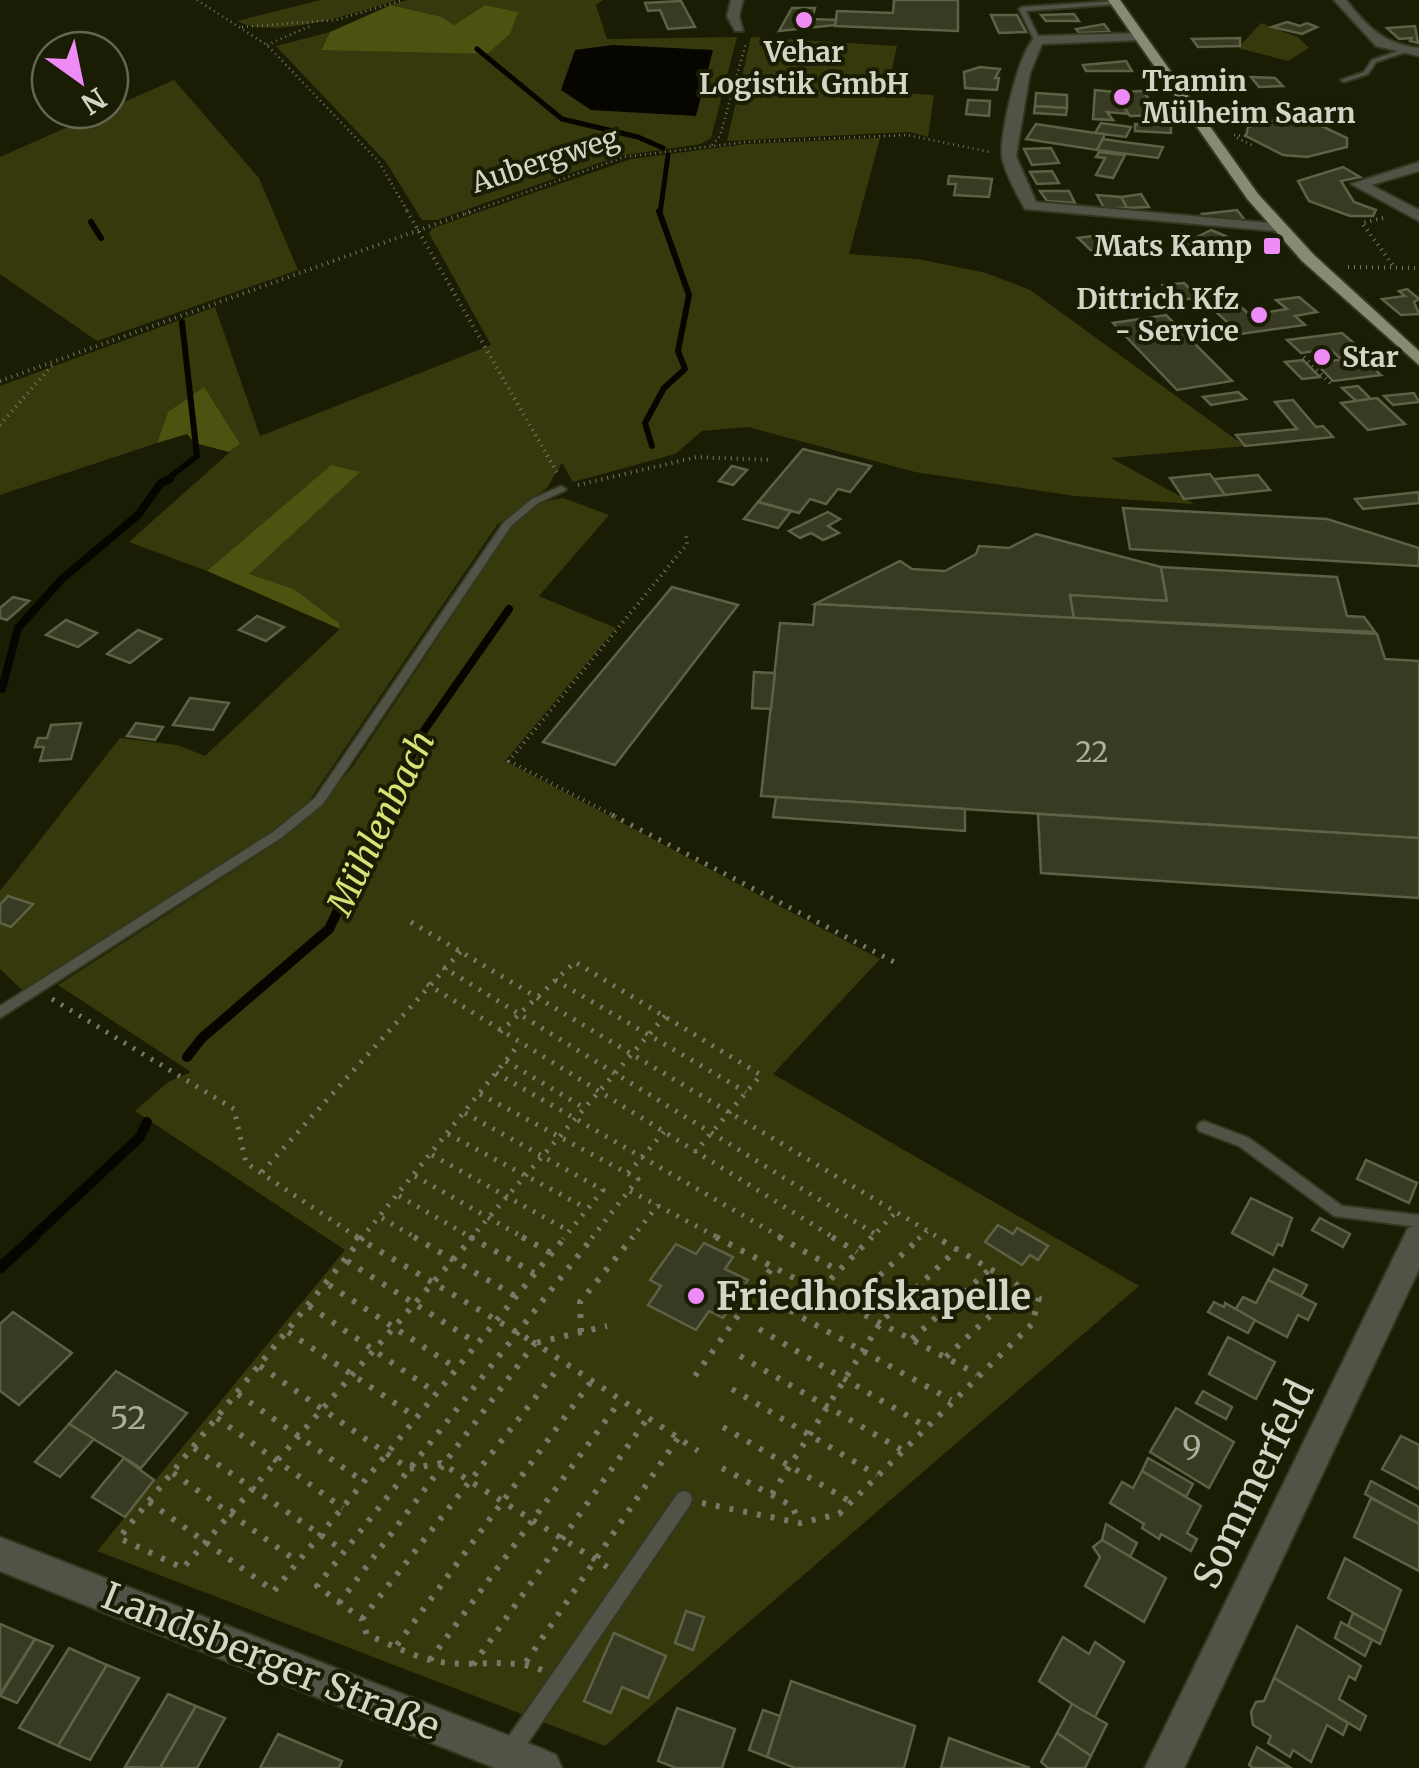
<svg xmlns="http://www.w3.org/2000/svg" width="1419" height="1768" viewBox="0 0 1419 1768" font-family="Merriweather,serif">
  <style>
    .green { fill: #36390c }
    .forest { fill: #4d5211 }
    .water { fill: #060500 }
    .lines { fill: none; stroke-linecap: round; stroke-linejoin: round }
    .stream-far4 { stroke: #060500; stroke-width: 5 }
    .stream-far3 { stroke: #060500; stroke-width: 6 }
    .stream-far2 { stroke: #060500; stroke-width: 8 }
    .stream-far1 { stroke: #060500; stroke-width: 10 }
    .stream { stroke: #060500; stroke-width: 11 }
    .building { fill: #383b21; stroke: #5d6145; stroke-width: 2.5 }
    .service-casing { stroke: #34371f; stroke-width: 4 }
    .minor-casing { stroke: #34371f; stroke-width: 4 }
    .primary-casing { stroke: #34371f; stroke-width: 4 }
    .path-far3 { stroke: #767965; stroke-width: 2.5; stroke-dasharray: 1 4; stroke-linecap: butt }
    .path-far2 { stroke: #767965; stroke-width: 4; stroke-dasharray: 1 5; stroke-linecap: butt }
    .path-far1 { stroke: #767965; stroke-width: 5; stroke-dasharray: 2.5 8; stroke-linecap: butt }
    .path { stroke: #767965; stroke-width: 6; stroke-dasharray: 4 10; stroke-linecap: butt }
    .service { fill: #515347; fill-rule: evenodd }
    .minor { fill: #515347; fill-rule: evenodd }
    .primary { fill: #878b72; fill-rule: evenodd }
    .poi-dot { fill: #ef8bf7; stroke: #1a1d04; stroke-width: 4 }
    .labels { text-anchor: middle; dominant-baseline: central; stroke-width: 8; stroke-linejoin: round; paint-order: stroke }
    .far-poi-label { font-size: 28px; font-weight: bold; fill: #d3d6c6; stroke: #1a1d04; text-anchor: start }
    .far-street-label { font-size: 28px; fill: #d3d6c6; stroke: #1a1d04 }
    .number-label { font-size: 28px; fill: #acaf9d }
    .near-number-label { font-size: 32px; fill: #acaf9d }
    .water-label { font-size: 35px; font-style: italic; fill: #d7e374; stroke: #1a1d04 }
    .near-poi-label { font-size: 38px; font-weight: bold; fill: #d3d6c6; stroke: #1a1d04; text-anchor: start }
    .near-street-label { font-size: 38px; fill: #d3d6c6; stroke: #1a1d04 }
  </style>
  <rect width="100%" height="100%" fill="#1a1d04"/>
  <g class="green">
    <path d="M 321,0 L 397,0 C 359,12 273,41 237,21 Z"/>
    <path d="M 408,0 L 603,0 L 596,5 L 607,39 L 737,37 L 711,138 L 701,144 L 619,156 L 437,220 L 422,220 L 386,162 L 276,46 L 330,32 L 321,49 L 487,54 L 517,12 L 485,5 L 454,25 L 442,17 L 391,5 Z"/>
    <path d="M 1261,23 L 1298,37 L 1309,48 L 1288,61 L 1238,48 Z"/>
    <path d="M 751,37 L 897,46 L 887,92 L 934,95 L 928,137 L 909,132 L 727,141 Z"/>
    <path d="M 174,80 L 259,178 L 298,270 L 97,341 L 0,274 L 0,157 Z"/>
    <path d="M 880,138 L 849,254 L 918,259 L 986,273 L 1030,290 L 1245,446 L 1111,458 L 1194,504 L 1075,496 L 915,472 L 748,427 L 702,431 L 675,454 L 573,482 L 562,463 L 547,488 L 497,525 L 309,801 L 269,833 L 24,992 L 0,969 L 0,891 L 120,738 L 177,745 L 205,756 L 340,629 L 339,623 L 294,589 L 249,575 L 331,465 L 207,571 L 129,542 L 239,444 L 168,412 L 157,443 L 0,495 L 0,386 L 215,307 L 260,436 L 491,345 L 429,233 L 433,228 L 631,159 L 746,144 Z"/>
    <path d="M 563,498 L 609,515 L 539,596 L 616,628 L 505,761 L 880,959 L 773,1074 L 1139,1286 L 605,1746 L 97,1551 L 345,1250 L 135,1111 L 168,1082 L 191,1072 L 58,985 L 280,841 L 320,806 L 353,766 L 512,526 L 541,502 Z"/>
  </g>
  <g class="forest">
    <path d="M 391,5 L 442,17 L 454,25 L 485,5 L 518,12 L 510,34 L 487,54 L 321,50 L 330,32 Z"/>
    <path d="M 204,387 L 240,444 L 229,452 L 195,443 L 187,434 L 157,443 L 168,412 Z"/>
    <path d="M 331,465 L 360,472 L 249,574 L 294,589 L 339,623 L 340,629 L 207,571 Z"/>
  </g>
  <path class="water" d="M 613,45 L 713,50 L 696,116 L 591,110 L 561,90 L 575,50 Z"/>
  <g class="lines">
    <g class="stream-far4">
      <path d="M 477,49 L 562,119 L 638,137 L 663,148"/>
      <path d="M 660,214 L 668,155"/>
    </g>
    <g class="stream-far3">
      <path d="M 91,222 L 101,238"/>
      <path d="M 652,446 L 645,423 L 664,388 L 685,369 L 678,351 L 689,295 L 659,211"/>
      <path d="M 165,481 L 197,456 L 182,322"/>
    </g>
    <g class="stream-far2">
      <path d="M 2,689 L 18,628 L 62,579 L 138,515 L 161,483 L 170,479"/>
      <path d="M 382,817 L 423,732 L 509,609"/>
    </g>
    <g class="stream-far1">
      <path d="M 187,1057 L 202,1038 L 329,929 L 384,815"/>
      <path d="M 31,1239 L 140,1137 L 147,1122"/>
    </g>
    <path class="stream" d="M 0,1268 L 34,1237"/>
  </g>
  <g class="building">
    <path d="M 894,0 L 958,0 L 958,31 L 835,26 L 837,11 L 893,13 Z"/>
    <path d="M 681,1 L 695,27 L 668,29 L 660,10 L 648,11 L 645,3 Z"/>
    <path d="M 792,8 L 815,8 L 812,19 L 836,20 L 835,25 L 779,31 Z"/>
    <path d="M 1074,14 L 1079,21 L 1046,21 L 1041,15 Z"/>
    <path d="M 991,15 L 1017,15 L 1026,32 L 999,33 Z"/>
    <path d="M 1287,22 L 1300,26 L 1307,23 L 1317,27 L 1302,34 L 1272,27 Z"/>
    <path d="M 1104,24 L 1110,32 L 1079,33 L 1076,29 Z"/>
    <path d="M 1415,26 L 1418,43 L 1410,41 L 1412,38 L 1399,39 L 1387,28 Z"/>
    <path d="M 1240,38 L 1240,46 L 1198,47 L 1192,39 Z"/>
    <path d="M 1126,61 L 1132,71 L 1086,71 L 1083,65 Z"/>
    <path d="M 980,67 L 1000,69 L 995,78 L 999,78 L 997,90 L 965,88 L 964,72 Z"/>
    <path d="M 1251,77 L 1275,78 L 1283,86 L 1259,87 Z"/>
    <path d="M 1095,90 L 1114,92 L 1129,114 L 1107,112 L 1113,120 L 1093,119 Z"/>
    <path d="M 1143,91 L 1160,115 L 1130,116 L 1114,92 Z"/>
    <path d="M 1036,93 L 1067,95 L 1067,108 L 1035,106 Z"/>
    <path d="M 968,100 L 990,101 L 989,116 L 966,114 Z"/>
    <path d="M 1035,106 L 1067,108 L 1066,115 L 1034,113 Z"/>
    <path d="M 1286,117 L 1309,120 L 1347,138 L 1347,147 L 1307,157 L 1283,155 L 1246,136 L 1248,127 Z"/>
    <path d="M 1101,123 L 1131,127 L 1126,137 L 1095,133 Z"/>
    <path d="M 1036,124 L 1095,133 L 1105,134 L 1097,150 L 1026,139 Z"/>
    <path d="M 1135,124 L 1171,126 L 1171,133 L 1135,131 Z"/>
    <path d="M 1103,139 L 1123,142 L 1163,147 L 1158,158 L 1097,150 Z"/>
    <path d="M 1051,148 L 1059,163 L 1032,165 L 1024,149 Z"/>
    <path d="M 1099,152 L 1125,155 L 1113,178 L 1096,175 L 1105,158 L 1096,157 Z"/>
    <path d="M 1343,167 L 1360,177 L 1341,181 L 1354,202 L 1376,210 L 1373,216 L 1350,216 L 1309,201 L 1298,181 Z"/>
    <path d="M 1052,171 L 1059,183 L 1037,184 L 1030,172 Z"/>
    <path d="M 949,176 L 992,179 L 989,197 L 954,195 L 956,184 L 948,184 Z"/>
    <path d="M 1040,191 L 1069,191 L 1075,203 L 1047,201 Z"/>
    <path d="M 1141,194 L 1149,207 L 1127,208 L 1121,197 Z"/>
    <path d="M 1097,195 L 1121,197 L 1127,208 L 1104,208 Z"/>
    <path d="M 1237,210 L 1244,219 L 1208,221 L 1202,214 Z"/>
    <path d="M 1211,230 L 1238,241 L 1212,254 L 1185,243 Z"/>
    <path d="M 1114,233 L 1127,246 L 1144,243 L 1156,254 L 1099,258 L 1078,238 Z"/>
    <path d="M 1184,283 L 1190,289 L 1223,286 L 1231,294 L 1179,300 L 1161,300 L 1154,292 L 1168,290 L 1163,285 Z"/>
    <path d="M 1407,289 L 1419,299 L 1414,302 L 1419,314 L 1401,315 L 1382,299 L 1405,296 L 1399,291 Z"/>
    <path d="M 1299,297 L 1317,312 L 1295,316 L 1305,325 L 1240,334 L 1213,309 L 1239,305 L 1250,315 L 1287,309 L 1276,300 Z"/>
    <path d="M 1166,315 L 1232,381 L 1177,390 L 1113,323 Z"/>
    <path d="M 1342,333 L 1356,345 L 1348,347 L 1360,358 L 1342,360 L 1330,349 L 1301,353 L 1287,340 Z"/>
    <path d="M 1362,357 L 1381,375 L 1333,381 L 1316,363 Z"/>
    <path d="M 1303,360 L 1320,377 L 1302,379 L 1285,362 Z"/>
    <path d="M 1358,386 L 1371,399 L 1356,401 L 1342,388 Z"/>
    <path d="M 1238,392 L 1246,399 L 1211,405 L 1203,397 Z"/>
    <path d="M 1414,393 L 1419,402 L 1393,405 L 1384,396 Z"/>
    <path d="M 1377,398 L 1405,424 L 1368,430 L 1341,403 Z"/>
    <path d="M 1293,400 L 1316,427 L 1323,426 L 1333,437 L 1245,446 L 1236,435 L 1297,429 L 1275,402 Z"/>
    <path d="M 803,449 L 871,466 L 850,492 L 838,489 L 826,504 L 810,499 L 799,513 L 758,502 Z"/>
    <path d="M 732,466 L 747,470 L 733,485 L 719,481 Z"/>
    <path d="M 1210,474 L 1225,495 L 1184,499 L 1170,478 Z"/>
    <path d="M 1258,475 L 1270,490 L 1225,495 L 1214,479 Z"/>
    <path d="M 1419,492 L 1419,503 L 1363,509 L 1355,499 Z"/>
    <path d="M 758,502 L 791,511 L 778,528 L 744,519 Z"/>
    <path d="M 1123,508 L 1327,519 L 1419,548 L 1419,566 L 1130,549 Z"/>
    <path d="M 828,512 L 840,519 L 828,526 L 839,533 L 823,540 L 811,533 L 800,538 L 789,531 Z"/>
    <path d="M 1036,534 L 1161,567 L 1167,601 L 1070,595 L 1074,618 L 815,604 L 900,561 L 912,569 L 945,571 L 976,554 L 979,546 L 1009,548 Z"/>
    <path d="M 1161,567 L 1337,577 L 1347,616 L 1364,617 L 1375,632 L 1074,618 L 1070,595 L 1167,601 Z"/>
    <path d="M 672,587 L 738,605 L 615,765 L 543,742 Z"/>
    <path d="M 13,597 L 29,601 L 7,620 L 0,618 L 0,608 Z"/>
    <path d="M 815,604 L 1377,634 L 1385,659 L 1419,661 L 1419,838 L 761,796 L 780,623 L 813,625 Z"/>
    <path d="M 257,616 L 284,627 L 266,641 L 239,630 Z"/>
    <path d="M 66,620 L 97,633 L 78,647 L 46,635 Z"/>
    <path d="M 138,630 L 161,639 L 130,663 L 107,654 Z"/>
    <path d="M 754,672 L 775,673 L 771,709 L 752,708 Z"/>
    <path d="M 190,698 L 229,703 L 213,730 L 173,725 Z"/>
    <path d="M 81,723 L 71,759 L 40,761 L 44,747 L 35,747 L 38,738 L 47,738 L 51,725 Z"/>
    <path d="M 136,723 L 163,727 L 155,740 L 127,736 Z"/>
    <path d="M 776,797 L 965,809 L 965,831 L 773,817 Z"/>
    <path d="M 1038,814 L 1419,838 L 1419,898 L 1041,873 Z"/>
    <path d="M 8,896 L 33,904 L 11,927 L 0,923 L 0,905 Z"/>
    <path d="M 1366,1160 L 1417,1183 L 1409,1203 L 1357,1179 Z"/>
    <path d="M 1251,1198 L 1292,1218 L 1282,1246 L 1278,1244 L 1273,1255 L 1232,1233 Z"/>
    <path d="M 1320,1218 L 1350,1234 L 1343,1247 L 1312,1230 Z"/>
    <path d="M 998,1225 L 1013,1234 L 1017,1228 L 1048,1246 L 1038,1260 L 1030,1255 L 1022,1265 L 985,1242 Z"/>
    <path d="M 704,1243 L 733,1257 L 725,1269 L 748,1280 L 723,1318 L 709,1311 L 696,1330 L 648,1305 L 661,1286 L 650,1280 L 676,1244 L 696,1254 Z"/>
    <path d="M 1274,1269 L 1307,1285 L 1301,1296 L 1268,1280 Z"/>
    <path d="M 1268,1280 L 1316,1304 L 1308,1320 L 1298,1315 L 1287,1337 L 1235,1310 L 1243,1297 L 1256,1303 Z"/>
    <path d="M 1214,1302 L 1224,1307 L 1225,1303 L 1255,1320 L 1248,1333 L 1208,1312 Z"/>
    <path d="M 13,1312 L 72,1353 L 19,1405 L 0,1391 L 0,1324 Z"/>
    <path d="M 1228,1337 L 1275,1362 L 1256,1399 L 1209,1374 Z"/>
    <path d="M 116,1371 L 187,1413 L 141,1468 L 69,1424 Z"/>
    <path d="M 1203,1391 L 1232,1407 L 1226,1419 L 1196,1403 Z"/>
    <path d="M 1176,1408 L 1234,1442 L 1209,1488 L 1150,1452 Z"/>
    <path d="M 69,1424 L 94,1439 L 60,1477 L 35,1462 Z"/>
    <path d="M 1401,1436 L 1419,1445 L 1419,1489 L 1382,1469 Z"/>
    <path d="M 124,1458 L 154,1480 L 125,1517 L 92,1497 Z"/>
    <path d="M 1148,1458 L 1193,1484 L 1186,1497 L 1142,1471 Z"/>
    <path d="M 1142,1471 L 1201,1506 L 1187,1533 L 1197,1539 L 1191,1551 L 1161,1534 L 1159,1539 L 1142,1528 L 1144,1524 L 1110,1503 L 1122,1482 L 1133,1488 Z"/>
    <path d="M 1371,1481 L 1419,1507 L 1419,1524 L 1365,1494 Z"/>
    <path d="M 1371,1498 L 1419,1524 L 1419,1571 L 1354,1537 Z"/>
    <path d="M 1106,1524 L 1137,1543 L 1130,1557 L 1102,1540 Z"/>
    <path d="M 1102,1540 L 1166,1578 L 1144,1622 L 1085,1586 L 1100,1557 L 1093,1547 Z"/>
    <path d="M 1345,1558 L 1401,1590 L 1385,1631 L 1328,1598 Z"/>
    <path d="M 686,1611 L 704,1617 L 693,1650 L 675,1643 Z"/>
    <path d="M 1353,1613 L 1385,1631 L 1380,1644 L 1348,1626 Z"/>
    <path d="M 1341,1622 L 1372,1640 L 1365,1656 L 1335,1638 Z"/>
    <path d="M 0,1624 L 35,1639 L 0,1694 Z"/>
    <path d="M 1297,1626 L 1361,1666 L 1355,1680 L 1349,1676 L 1339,1699 L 1366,1716 L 1360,1730 L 1274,1678 Z"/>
    <path d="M 614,1633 L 666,1656 L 648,1698 L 622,1687 L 611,1713 L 584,1701 Z"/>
    <path d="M 1063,1637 L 1089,1654 L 1095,1642 L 1124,1662 L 1094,1719 L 1039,1681 Z"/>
    <path d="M 35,1639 L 53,1646 L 17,1703 L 0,1696 Z"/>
    <path d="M 69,1648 L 107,1665 L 58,1746 L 19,1728 Z"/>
    <path d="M 107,1665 L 139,1678 L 90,1760 L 58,1746 Z"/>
    <path d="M 1274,1678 L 1348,1723 L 1343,1735 L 1327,1725 L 1311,1762 L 1293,1750 L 1290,1757 L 1268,1743 L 1271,1736 L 1253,1725 L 1251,1712 L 1256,1702 L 1264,1701 Z"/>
    <path d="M 791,1681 L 915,1726 L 904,1768 L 795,1768 L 767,1757 Z"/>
    <path d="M 168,1694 L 196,1706 L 160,1768 L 125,1767 Z"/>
    <path d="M 1072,1704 L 1107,1724 L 1091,1756 L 1057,1733 Z"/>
    <path d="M 196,1706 L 225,1718 L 197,1768 L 160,1768 Z"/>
    <path d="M 677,1708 L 735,1729 L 722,1768 L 676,1768 L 658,1761 Z"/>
    <path d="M 763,1710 L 780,1716 L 767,1757 L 749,1750 Z"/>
    <path d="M 1057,1733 L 1091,1756 L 1085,1768 L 1048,1768 L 1041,1762 Z"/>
    <path d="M 278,1734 L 342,1761 L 339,1768 L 260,1768 Z"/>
    <path d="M 949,1738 L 1030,1768 L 941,1768 Z"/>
    <path d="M 1257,1747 L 1291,1768 L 1253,1768 L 1249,1765 Z"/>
  </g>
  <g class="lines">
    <g class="service-casing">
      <g id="service">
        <path d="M 1116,1 L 1118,4 L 1026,11 L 1040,40 L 1037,42 L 1034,40 L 1019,9 L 1022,7 Z"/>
        <path d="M 1404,49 L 1406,52 L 1376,62 L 1368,74 L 1344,82 L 1341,80 L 1364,72 L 1372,60 Z"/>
        <path d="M 561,486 L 566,489 L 564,491 L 538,503 L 511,526 L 323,804 L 281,838 L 0,1018 L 0,1006 L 273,832 L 315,798 L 504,522 L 532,499 Z"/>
        <path d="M 1204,1121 L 1249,1138 L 1342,1206 L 1419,1215 L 1419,1227 L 1334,1216 L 1239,1146 L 1199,1131 L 1197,1127 L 1199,1123 Z"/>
        <path d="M 684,1491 L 690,1493 L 692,1499 L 690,1505 L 516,1760 L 509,1762 L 502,1760 L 500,1753 L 502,1746 L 678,1493 Z"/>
      </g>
    </g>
    <g class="minor-casing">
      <g id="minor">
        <path d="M 731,0 L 743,0 L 739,16 L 743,31 L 735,31 L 727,16 Z"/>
        <path d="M 1334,0 L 1346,0 C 1368,27 1383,44 1419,48 L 1419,56 L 1376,46 Z"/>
        <path d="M 1140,33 L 1144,40 L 1042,44 L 1030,73 L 1016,156 L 1036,202 L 1281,224 L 1289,229 L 1286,232 L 1025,209 C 1017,195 1005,173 1002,157 C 999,136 1019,47 1037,36 Z"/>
        <path d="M 1419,162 L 1419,171 L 1371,185 L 1419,210 L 1419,221 L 1351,184 Z"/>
        <path d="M 1419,1224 L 1419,1269 L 1184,1768 L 1145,1768 L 1408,1228 Z"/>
        <path d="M 0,1537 L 543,1749 L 556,1755 L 562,1768 L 495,1768 L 0,1571 Z"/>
      </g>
    </g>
    <g class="primary-casing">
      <path id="primary" d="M 1108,0 L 1120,0 L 1258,194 L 1314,255 L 1419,351 L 1419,365 L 1302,261 L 1248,200 Z"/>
    </g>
    <g class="path-far3">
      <path d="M 197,0 L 267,45 L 379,162 L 409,214"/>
      <path d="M 242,27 L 336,20 L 404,0"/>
      <path d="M 267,45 L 310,26"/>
      <path d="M 1234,135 L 1246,136"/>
      <path d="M 1237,138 L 1254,146"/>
      <path d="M 712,145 L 720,136 L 746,43"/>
      <path d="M 465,214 L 624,157 L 746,142 L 907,135 L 990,152"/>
    </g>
    <g class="path-far2">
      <path d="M 407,211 L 559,476"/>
      <path d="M 1383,218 L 1362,223 L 1395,268"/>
      <path d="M 1348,267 L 1419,268"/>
      <path d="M 1304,357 L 1331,384"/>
      <path d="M 0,381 L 472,211"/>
      <path d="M 0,425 L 54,363"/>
      <path d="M 578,485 L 697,457 L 771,460"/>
      <path d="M 616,817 L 509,761 L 687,544 L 686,535"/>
    </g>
    <g class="path-far1">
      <path d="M 612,815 L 898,964"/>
      <path d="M 411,922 L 941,1239"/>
      <path d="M 443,967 L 875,1234"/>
      <path d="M 555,980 L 746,1092"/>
      <path d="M 427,984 L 836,1239"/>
      <path d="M 52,999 L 234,1109 L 246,1163 L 360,1239"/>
      <path d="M 500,1032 L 575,962 L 761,1075 L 695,1152"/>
      <path d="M 506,1061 L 584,1108"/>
      <path d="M 496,1073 L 784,1239"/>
      <path d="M 480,1094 L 638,1179 L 591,1239"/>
      <path d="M 465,1113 L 603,1190 L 563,1239"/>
      <path d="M 448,1134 L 586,1208"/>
      <path d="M 432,1155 L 569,1231"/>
      <path d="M 262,1172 L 462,950"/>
      <path d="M 628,1173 L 664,1132"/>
      <path d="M 415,1176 L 526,1239"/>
      <path d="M 630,1191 L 721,1239"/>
      <path d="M 399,1196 L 474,1239"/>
      <path d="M 382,1218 L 418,1239"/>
      <path d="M 361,1239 L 520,1043"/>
      <path d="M 470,1239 L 666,1015"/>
      <path d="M 631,1239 L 658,1205"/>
      <path d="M 870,1239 L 896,1212"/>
      <path d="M 918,1239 L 927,1231"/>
    </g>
    <g class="path">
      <path d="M 356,1237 L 535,1343 L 607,1326"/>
      <path d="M 363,1237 L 119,1538 L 183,1568 L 473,1237"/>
      <path d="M 414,1237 L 515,1296"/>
      <path d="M 470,1237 L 534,1273"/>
      <path d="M 522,1237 L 551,1253"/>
      <path d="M 716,1237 L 977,1374"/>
      <path d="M 779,1237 L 839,1271"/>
      <path d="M 832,1237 L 857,1252"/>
      <path d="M 347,1261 L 475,1342"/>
      <path d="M 329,1285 L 456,1368"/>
      <path d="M 821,1289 L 872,1237"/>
      <path d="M 778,1304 L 951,1400"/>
      <path d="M 849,1304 L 921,1237"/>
      <path d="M 309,1306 L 435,1392"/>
      <path d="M 759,1329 L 925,1426"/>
      <path d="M 288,1332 L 416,1417"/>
      <path d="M 581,1332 L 580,1302 L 633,1237"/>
      <path d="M 912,1339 L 990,1269"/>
      <path d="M 740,1356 L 902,1450"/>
      <path d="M 946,1357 L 1021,1287"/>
      <path d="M 260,1366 L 409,1469 L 441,1463 L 609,1568"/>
      <path d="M 695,1376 L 774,1265"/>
      <path d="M 732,1389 L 877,1475"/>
      <path d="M 238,1394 L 364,1482"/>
      <path d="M 217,1418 L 343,1508"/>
      <path d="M 723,1427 L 851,1502"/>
      <path d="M 194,1448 L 344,1551"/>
      <path d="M 722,1468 L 792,1506 L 799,1521"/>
      <path d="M 173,1473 L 298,1562"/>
      <path d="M 772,1494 L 881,1322 L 957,1249"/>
      <path d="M 149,1502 L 274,1591 L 565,1237"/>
      <path d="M 702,1503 L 800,1523 L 839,1514 L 1032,1324 L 1039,1298 L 936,1237"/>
      <path d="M 339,1603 L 535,1343 L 698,1451"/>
      <path d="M 362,1619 L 560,1366"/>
      <path d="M 397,1645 L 590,1383"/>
      <path d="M 430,1660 L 620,1401"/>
      <path d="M 526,1662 L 678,1438"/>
      <path d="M 473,1665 L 647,1419"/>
      <path d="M 542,1670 C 511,1658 481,1666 449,1663 C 419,1661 394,1645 367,1635 L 362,1619 L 317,1586 L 593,1237"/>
    </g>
    <use href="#service" class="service"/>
    <use href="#minor" class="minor"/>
    <use href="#primary" class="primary"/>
  </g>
  <g class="poi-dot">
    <circle cx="804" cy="20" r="10"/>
    <circle cx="1122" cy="97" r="10"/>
    <rect x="1262" y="236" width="20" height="20" rx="5"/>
    <circle cx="1259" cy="315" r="10"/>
    <circle cx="1322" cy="357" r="10"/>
    <circle cx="696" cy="1296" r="10"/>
  </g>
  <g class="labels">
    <g class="far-poi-label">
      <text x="804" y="52" text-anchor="middle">Vehar<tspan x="804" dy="32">Logistik GmbH</tspan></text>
      <text x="1142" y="81">Tramin<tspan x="1142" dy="32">Mülheim Saarn</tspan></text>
      <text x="1252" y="246" text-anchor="end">Mats Kamp</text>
      <text x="1239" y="299" text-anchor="end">Dittrich Kfz<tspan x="1239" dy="32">- Service</tspan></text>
      <text x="1342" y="357">Star</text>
    </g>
    <g class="far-street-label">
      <text transform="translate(545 160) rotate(-18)">Aubergweg</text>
    </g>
    <g class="number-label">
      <text x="1092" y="752">22</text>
    </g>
    <g class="near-number-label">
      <text x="128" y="1418">52</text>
      <text x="1192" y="1447">9</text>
    </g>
    <g class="water-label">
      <text transform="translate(381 823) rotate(-64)">Mühlenbach</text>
    </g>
    <g class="near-poi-label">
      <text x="716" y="1296">Friedhofskapelle</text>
    </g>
    <g class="near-street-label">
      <text transform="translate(1253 1484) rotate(-64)">Sommerfeld</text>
      <text transform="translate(271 1661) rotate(22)">Landsberger Straße</text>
    </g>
  </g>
  <g transform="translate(80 80) rotate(147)"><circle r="48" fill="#1a1d04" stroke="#646752" stroke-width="2.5"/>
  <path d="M0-8L18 38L0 25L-18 38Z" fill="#ef8bf7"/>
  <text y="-15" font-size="28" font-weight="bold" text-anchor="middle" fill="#d3d6c6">N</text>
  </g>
</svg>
